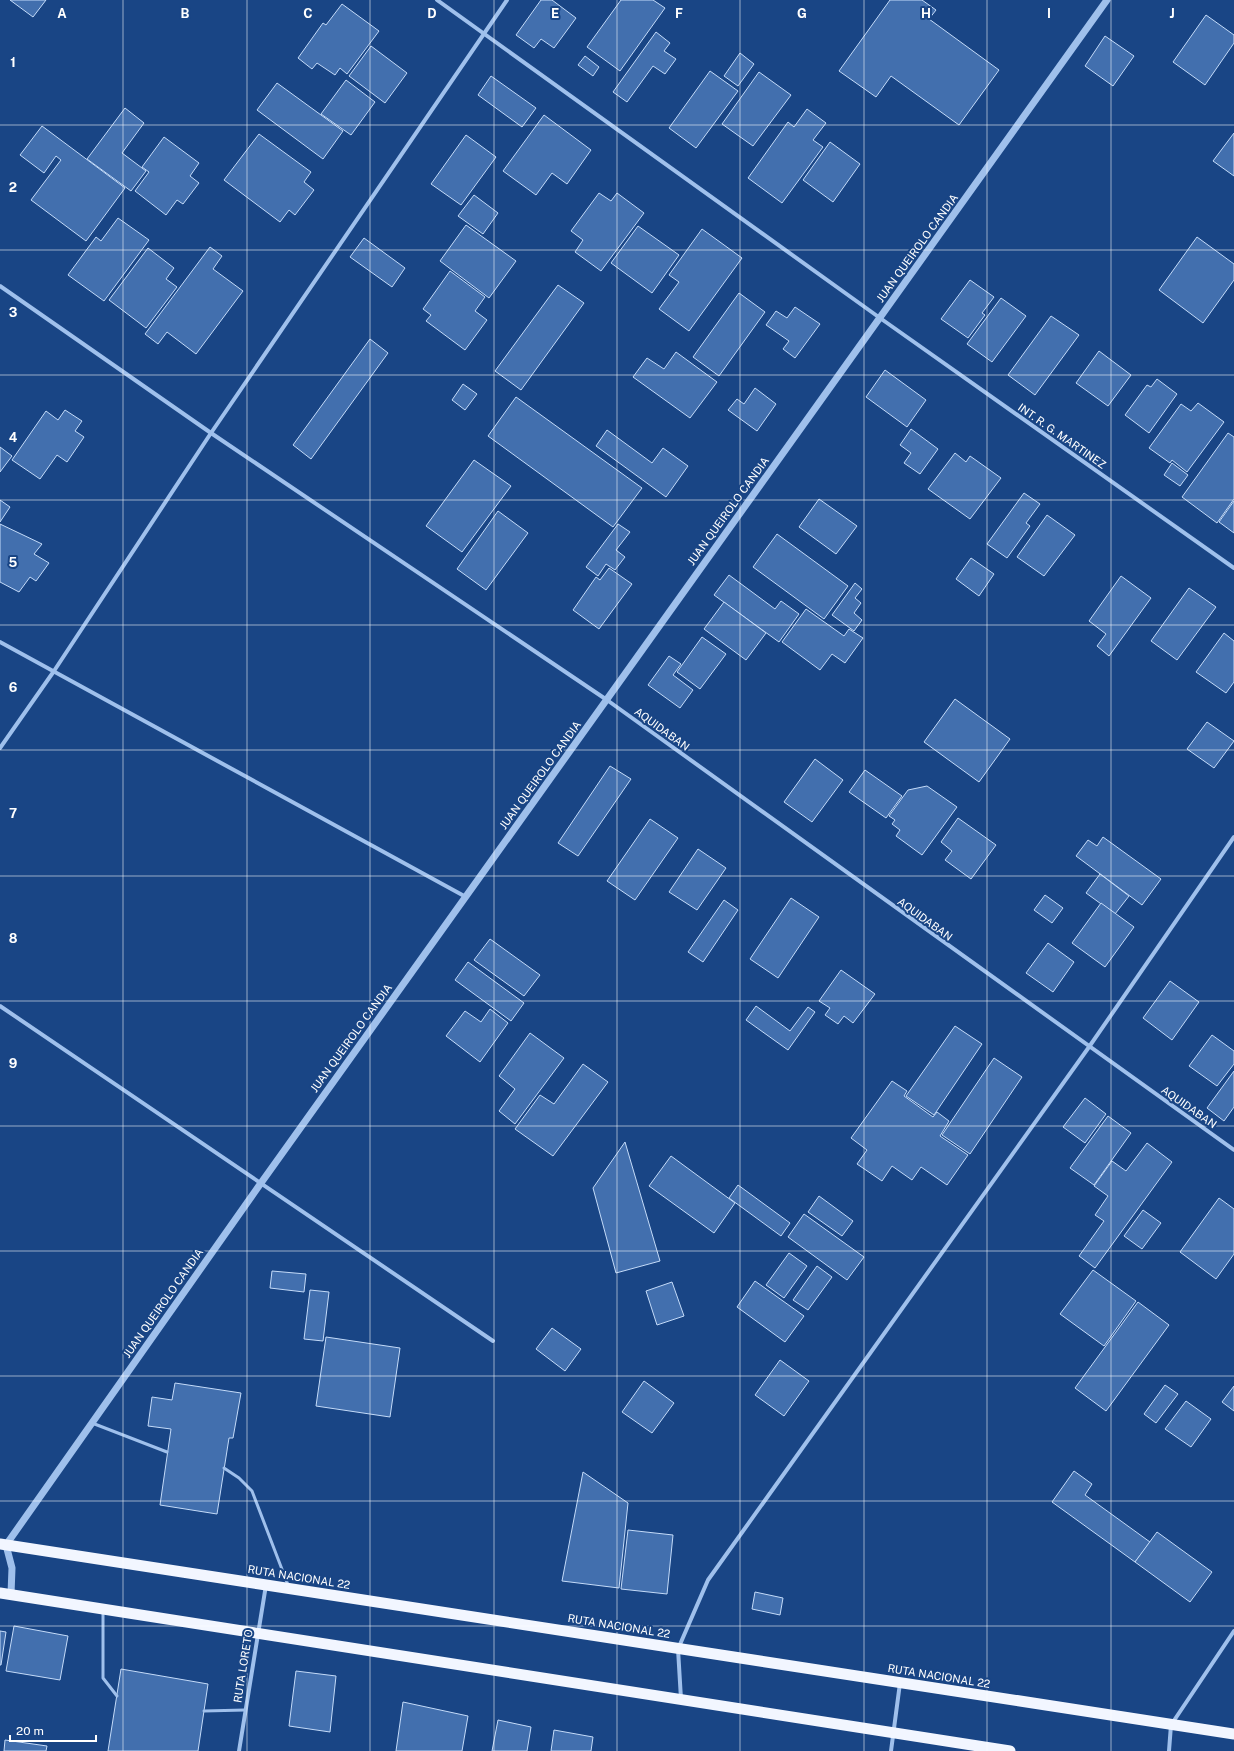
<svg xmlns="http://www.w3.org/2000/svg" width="1234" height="1751" viewBox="0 0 1234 1751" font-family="'Public Sans',sans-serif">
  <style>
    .building { fill: #426fae; stroke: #c4dbf9 }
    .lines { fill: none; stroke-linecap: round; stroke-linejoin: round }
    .service { stroke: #9fc0ec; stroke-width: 3 }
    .minor { stroke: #9fc0ec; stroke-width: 4 }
    .tertiary { stroke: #9fc0ec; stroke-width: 7 }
    .trunk { stroke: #f2f6ff; stroke-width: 11 }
    .grid { fill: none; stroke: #fff; stroke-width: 1; stroke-opacity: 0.55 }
    .labels { text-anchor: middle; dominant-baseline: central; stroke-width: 4; stroke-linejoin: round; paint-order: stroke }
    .street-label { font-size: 11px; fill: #fff; stroke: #194585 }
    .grid-label { font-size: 13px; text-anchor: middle; font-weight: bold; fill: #fff; stroke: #194585; stroke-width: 4; stroke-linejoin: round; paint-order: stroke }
  </style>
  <rect width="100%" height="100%" fill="#194585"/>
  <g class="building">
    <path d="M 10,0 L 46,0 L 33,17 Z"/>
    <path d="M 541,0 L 552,0 L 576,18 L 554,48 L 541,39 L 534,48 L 516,35 Z"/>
    <path d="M 621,0 L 653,0 L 665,8 L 620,71 L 587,47 Z"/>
    <path d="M 890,0 L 922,0 L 936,10 L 929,19 L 999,70 L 959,125 L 891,76 L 876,97 L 839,71 Z"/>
    <path d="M 342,4 L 379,31 L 347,74 L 340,68 L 335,75 L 317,63 L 312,69 L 298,58 L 323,23 L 326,25 Z"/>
    <path d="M 1206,15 L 1234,35 L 1234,43 L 1205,85 L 1173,62 Z"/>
    <path d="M 656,32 L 670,43 L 664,51 L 676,59 L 665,74 L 653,66 L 627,102 L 613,92 Z"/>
    <path d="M 1105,36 L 1134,56 L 1113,86 L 1085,66 Z"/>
    <path d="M 371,46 L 407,73 L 385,103 L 349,76 Z"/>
    <path d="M 740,53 L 754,64 L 738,86 L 724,76 Z"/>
    <path d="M 585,56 L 599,67 L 593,76 L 578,65 Z"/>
    <path d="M 710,71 L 738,91 L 696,148 L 669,128 Z"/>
    <path d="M 759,72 L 791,95 L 753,146 L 722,124 Z"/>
    <path d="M 491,76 L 536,108 L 522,127 L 478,95 Z"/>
    <path d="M 346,80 L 375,102 L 351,135 L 321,114 Z"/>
    <path d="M 277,83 L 343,131 L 323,159 L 257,110 Z"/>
    <path d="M 125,108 L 144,123 L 122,153 L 146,171 L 131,191 L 87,159 Z"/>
    <path d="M 807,109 L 826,123 L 813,140 L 823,147 L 782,203 L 748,178 L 788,122 L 794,127 Z"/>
    <path d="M 544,115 L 591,150 L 567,184 L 552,173 L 536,195 L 503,171 Z"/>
    <path d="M 42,126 L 125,188 L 86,241 L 31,200 L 61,160 L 56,156 L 44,173 L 20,155 Z"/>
    <path d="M 1234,133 L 1234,176 L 1213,161 Z"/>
    <path d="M 259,134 L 311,172 L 304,182 L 314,190 L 295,215 L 289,210 L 280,222 L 224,180 Z"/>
    <path d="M 466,135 L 496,157 L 461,205 L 431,184 Z"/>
    <path d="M 164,137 L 199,163 L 190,176 L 199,183 L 183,204 L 177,200 L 166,215 L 135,191 L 149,172 L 142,167 Z"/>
    <path d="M 830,142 L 860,164 L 833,202 L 803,180 Z"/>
    <path d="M 599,193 L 611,201 L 617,193 L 644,213 L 601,271 L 575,252 L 583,240 L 571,231 Z"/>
    <path d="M 474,195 L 498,213 L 483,234 L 458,216 Z"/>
    <path d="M 118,218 L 149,240 L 104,301 L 68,275 L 96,237 L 101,241 Z"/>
    <path d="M 466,225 L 516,261 L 489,298 L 440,261 Z"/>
    <path d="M 638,226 L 679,255 L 652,293 L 611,263 Z"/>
    <path d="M 702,229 L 742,258 L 689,331 L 659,309 L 679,282 L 669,275 Z"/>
    <path d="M 1197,237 L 1234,264 L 1234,280 L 1203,323 L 1159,290 Z"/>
    <path d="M 364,238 L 405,268 L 392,287 L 350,257 Z"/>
    <path d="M 210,247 L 222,256 L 213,269 L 243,291 L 196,354 L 167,332 L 158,344 L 145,334 Z"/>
    <path d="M 148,248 L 174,268 L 166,279 L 177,287 L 146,328 L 109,300 Z"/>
    <path d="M 450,271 L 485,297 L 475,311 L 487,320 L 465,350 L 426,321 L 431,315 L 423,309 Z"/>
    <path d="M 970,280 L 994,297 L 982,313 L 985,315 L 968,338 L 941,319 Z"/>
    <path d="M 558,285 L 584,303 L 521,390 L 495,371 Z"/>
    <path d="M 739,293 L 765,312 L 719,376 L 693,357 Z"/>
    <path d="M 1001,298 L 1026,316 L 992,362 L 967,344 Z"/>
    <path d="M 795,307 L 820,324 L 795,358 L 783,349 L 789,341 L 766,325 L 776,311 L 787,318 Z"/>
    <path d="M 1051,316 L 1079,335 L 1035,395 L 1008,375 Z"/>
    <path d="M 370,339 L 388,353 L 311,459 L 293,445 Z"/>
    <path d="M 1099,351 L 1131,375 L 1108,406 L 1076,383 Z"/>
    <path d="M 676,352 L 717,382 L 690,418 L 633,377 L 647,358 L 664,369 Z"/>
    <path d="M 885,370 L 926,400 L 907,427 L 866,397 Z"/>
    <path d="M 1157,379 L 1177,394 L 1149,433 L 1125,415 L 1147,385 L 1151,387 Z"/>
    <path d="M 463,384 L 477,394 L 465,410 L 452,400 Z"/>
    <path d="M 755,388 L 776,404 L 757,431 L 728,410 L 737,399 L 744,404 Z"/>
    <path d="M 516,397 L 642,488 L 613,527 L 488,436 Z"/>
    <path d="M 1198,403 L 1224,422 L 1187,472 L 1172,460 L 1170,463 L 1149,448 L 1181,404 L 1191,411 Z"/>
    <path d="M 65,410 L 82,421 L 75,431 L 84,437 L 67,462 L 57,455 L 40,479 L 12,460 L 46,411 L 58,420 Z"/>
    <path d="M 911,429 L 938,449 L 920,474 L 904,463 L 911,453 L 900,445 Z"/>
    <path d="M 607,430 L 652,463 L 663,448 L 688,466 L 666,497 L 596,446 Z"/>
    <path d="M 1228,433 L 1234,437 L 1234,499 L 1217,523 L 1182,497 Z"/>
    <path d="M 0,447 L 12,456 L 0,472 Z"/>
    <path d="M 955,453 L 966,462 L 970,456 L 1001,478 L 970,519 L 928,489 Z"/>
    <path d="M 474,460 L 511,486 L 462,552 L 426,526 Z"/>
    <path d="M 1172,463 L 1188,475 L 1180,486 L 1164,475 Z"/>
    <path d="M 1024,493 L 1040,504 L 1026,523 L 1030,526 L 1007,558 L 987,544 Z"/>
    <path d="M 819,499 L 857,526 L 836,554 L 799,527 Z"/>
    <path d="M 0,500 L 10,507 L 0,522 Z"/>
    <path d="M 1234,501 L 1234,533 L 1219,522 Z"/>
    <path d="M 498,511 L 528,533 L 486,590 L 457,569 Z"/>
    <path d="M 1047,515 L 1075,535 L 1044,576 L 1017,557 Z"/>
    <path d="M 0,524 L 42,544 L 34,554 L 49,563 L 36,581 L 30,577 L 19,592 L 0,582 Z"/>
    <path d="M 618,524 L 630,532 L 616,550 L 625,557 L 615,570 L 606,564 L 598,576 L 586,567 Z"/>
    <path d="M 777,534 L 848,586 L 824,619 L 753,567 Z"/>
    <path d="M 971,558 L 994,574 L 979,596 L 956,579 Z"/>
    <path d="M 609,568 L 632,584 L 599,629 L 573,610 L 596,577 L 600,580 Z"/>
    <path d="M 729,575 L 775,609 L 781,601 L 799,614 L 779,642 L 714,595 Z"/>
    <path d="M 1121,576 L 1151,598 L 1109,656 L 1097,646 L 1106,634 L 1089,621 Z"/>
    <path d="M 855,583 L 862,589 L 855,598 L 861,603 L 854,613 L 862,620 L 854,631 L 832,615 Z"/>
    <path d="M 1189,588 L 1216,607 L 1177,660 L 1151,641 Z"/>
    <path d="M 724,602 L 766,633 L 746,660 L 704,629 Z"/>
    <path d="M 806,609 L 844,636 L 849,629 L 863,638 L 845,663 L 832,654 L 820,670 L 782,642 Z"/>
    <path d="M 1224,633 L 1234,641 L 1234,682 L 1226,693 L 1196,672 Z"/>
    <path d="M 702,637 L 726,654 L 700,689 L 677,672 Z"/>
    <path d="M 669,656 L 681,664 L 673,675 L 693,690 L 680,708 L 648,685 Z"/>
    <path d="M 955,699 L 1010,739 L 979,782 L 924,742 Z"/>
    <path d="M 1207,722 L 1234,741 L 1214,768 L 1187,749 Z"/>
    <path d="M 815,759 L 843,780 L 812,822 L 784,802 Z"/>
    <path d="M 610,766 L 631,779 L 578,856 L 558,843 Z"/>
    <path d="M 865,770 L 902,796 L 886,818 L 849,792 Z"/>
    <path d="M 927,786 L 957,807 L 922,855 L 896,836 L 900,830 L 892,824 L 895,820 L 889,816 L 908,790 Z"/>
    <path d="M 958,818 L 996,845 L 971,879 L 945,860 L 952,851 L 941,842 Z"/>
    <path d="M 650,819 L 678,838 L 635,900 L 607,881 Z"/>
    <path d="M 1103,837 L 1161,879 L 1142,905 L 1076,856 L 1088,840 L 1097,846 Z"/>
    <path d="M 698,849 L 726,868 L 697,910 L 669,892 Z"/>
    <path d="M 1100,874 L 1129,896 L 1115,914 L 1086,893 Z"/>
    <path d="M 1045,895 L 1063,908 L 1052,923 L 1034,910 Z"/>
    <path d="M 791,898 L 819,917 L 778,978 L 750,959 Z"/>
    <path d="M 724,900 L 738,910 L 703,962 L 688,952 Z"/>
    <path d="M 1101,903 L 1134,927 L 1105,967 L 1072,943 Z"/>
    <path d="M 490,939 L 540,975 L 524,996 L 474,960 Z"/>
    <path d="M 1048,943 L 1074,962 L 1053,992 L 1026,973 Z"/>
    <path d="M 468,962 L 524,1003 L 511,1021 L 455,980 Z"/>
    <path d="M 841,970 L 875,994 L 853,1023 L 844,1016 L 838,1024 L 825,1015 L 830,1008 L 819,1001 Z"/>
    <path d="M 1170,981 L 1199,1002 L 1172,1040 L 1143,1018 Z"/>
    <path d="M 756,1006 L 790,1031 L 808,1007 L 815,1012 L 788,1050 L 746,1020 Z"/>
    <path d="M 490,1009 L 508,1023 L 480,1062 L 446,1036 L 465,1011 L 481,1022 Z"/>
    <path d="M 955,1026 L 982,1044 L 934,1115 L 906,1096 Z"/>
    <path d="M 530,1033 L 564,1058 L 515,1124 L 499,1111 L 515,1089 L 499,1076 Z"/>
    <path d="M 1212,1035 L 1234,1051 L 1234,1064 L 1217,1086 L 1189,1066 Z"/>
    <path d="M 994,1058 L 1022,1077 L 970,1154 L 942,1135 Z"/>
    <path d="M 583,1064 L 608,1082 L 553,1156 L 515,1129 L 540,1095 L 554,1104 Z"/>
    <path d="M 1234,1071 L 1234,1107 L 1224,1121 L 1207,1108 Z"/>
    <path d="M 892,1081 L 907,1091 L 904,1096 L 933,1117 L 937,1112 L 949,1121 L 940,1136 L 968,1155 L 947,1185 L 921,1167 L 912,1180 L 892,1166 L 882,1181 L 857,1164 L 867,1150 L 851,1138 Z"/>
    <path d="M 1085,1098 L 1106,1114 L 1085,1143 L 1063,1127 Z"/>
    <path d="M 1108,1116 L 1131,1133 L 1094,1185 L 1070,1168 Z"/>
    <path d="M 625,1142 L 660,1261 L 616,1273 L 593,1188 Z"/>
    <path d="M 1147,1143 L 1172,1162 L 1095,1268 L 1079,1256 L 1104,1221 L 1095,1215 L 1108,1196 L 1094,1186 L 1112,1161 L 1126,1171 Z"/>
    <path d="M 671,1156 L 735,1203 L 714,1233 L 649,1186 Z"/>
    <path d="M 738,1185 L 790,1223 L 781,1236 L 729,1198 Z"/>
    <path d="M 819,1196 L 853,1221 L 842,1236 L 808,1212 Z"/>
    <path d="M 1219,1198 L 1234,1209 L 1234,1254 L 1216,1279 L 1180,1252 Z"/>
    <path d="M 1143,1210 L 1161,1223 L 1142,1249 L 1124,1236 Z"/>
    <path d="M 804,1214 L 864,1257 L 847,1280 L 788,1237 Z"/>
    <path d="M 789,1253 L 807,1266 L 784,1298 L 766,1285 Z"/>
    <path d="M 817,1266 L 832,1277 L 808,1310 L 793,1300 Z"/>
    <path d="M 1093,1270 L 1136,1301 L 1104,1346 L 1060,1314 Z"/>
    <path d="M 272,1271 L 306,1274 L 304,1292 L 270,1288 Z"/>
    <path d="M 755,1281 L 804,1316 L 785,1342 L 737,1307 Z"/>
    <path d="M 672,1282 L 684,1316 L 657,1325 L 646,1291 Z"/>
    <path d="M 310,1290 L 329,1292 L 323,1341 L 304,1339 Z"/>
    <path d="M 1138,1302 L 1169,1325 L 1106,1411 L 1075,1388 Z"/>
    <path d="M 552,1328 L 581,1349 L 565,1371 L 536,1349 Z"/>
    <path d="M 326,1337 L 400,1348 L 390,1417 L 316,1406 Z"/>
    <path d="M 780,1360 L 809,1381 L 784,1416 L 755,1395 Z"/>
    <path d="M 644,1381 L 674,1403 L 652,1433 L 622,1412 Z"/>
    <path d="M 175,1383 L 241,1393 L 233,1438 L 229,1438 L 217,1514 L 160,1505 L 171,1429 L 148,1426 L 152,1397 L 172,1400 Z"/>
    <path d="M 1165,1385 L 1178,1394 L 1156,1423 L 1144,1414 Z"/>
    <path d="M 1234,1386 L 1234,1411 L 1222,1402 Z"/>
    <path d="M 1186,1401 L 1211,1419 L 1191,1447 L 1165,1429 Z"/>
    <path d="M 1074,1471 L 1092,1484 L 1085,1495 L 1150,1542 L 1135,1562 L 1052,1502 Z"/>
    <path d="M 583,1472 L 628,1503 L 619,1588 L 562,1581 Z"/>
    <path d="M 628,1530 L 673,1535 L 667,1594 L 621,1589 Z"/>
    <path d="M 1157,1532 L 1212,1572 L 1190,1602 L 1135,1562 Z"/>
    <path d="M 755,1592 L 783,1598 L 780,1615 L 752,1609 Z"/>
    <path d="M 14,1626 L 68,1636 L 60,1680 L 6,1671 Z"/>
    <path d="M 0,1631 L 6,1632 L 1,1665 L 0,1665 Z"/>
    <path d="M 121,1669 L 208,1684 L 198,1751 L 108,1751 Z"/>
    <path d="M 296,1671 L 336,1676 L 330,1732 L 289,1726 Z"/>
    <path d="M 403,1702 L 468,1716 L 462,1751 L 396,1751 Z"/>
    <path d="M 498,1720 L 531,1727 L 527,1751 L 492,1751 Z"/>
    <path d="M 554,1730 L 593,1737 L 591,1751 L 551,1751 Z"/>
    <path d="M 5,1740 L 47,1746 L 46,1751 L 4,1751 Z"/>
  </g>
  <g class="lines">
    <g class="service">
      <path d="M 92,1423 L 167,1452"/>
      <path d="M 224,1468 L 239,1478 L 252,1491 L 288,1585"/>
      <path d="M 103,1611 L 103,1678 L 117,1696"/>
      <path d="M 204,1711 L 245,1710"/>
    </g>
    <g class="minor">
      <path d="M 437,0 L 880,318 L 1234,568"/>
      <path d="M 0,286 L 211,433 L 607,700 L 1234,1150"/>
      <path d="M 0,642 L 466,897"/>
      <path d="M 0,748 L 54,671 L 211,433 L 507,0"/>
      <path d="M 0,1006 L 493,1341"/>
      <path d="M 681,1699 L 678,1649 L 708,1580 L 1089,1047 L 1234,837"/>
      <path d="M 239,1751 L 266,1585"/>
      <path d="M 891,1751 L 900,1683"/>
      <path d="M 1169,1751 L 1171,1725 L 1234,1631"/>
    </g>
    <path class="tertiary" d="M 11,1594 L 12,1568 L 6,1545 L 261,1183 L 1107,0"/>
    <g class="trunk">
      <path d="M 0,1544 L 1234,1734"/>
      <path d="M 0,1593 L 1010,1751"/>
    </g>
  </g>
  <path class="grid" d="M 123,0 L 123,1751M 247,0 L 247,1751M 370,0 L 370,1751M 494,0 L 494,1751M 617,0 L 617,1751M 740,0 L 740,1751M 864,0 L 864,1751M 987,0 L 987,1751M 1111,0 L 1111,1751M 0,125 L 1234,125M 0,250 L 1234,250M 0,375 L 1234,375M 0,500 L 1234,500M 0,625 L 1234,625M 0,750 L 1234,750M 0,876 L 1234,876M 0,1001 L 1234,1001M 0,1126 L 1234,1126M 0,1251 L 1234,1251M 0,1376 L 1234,1376M 0,1501 L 1234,1501M 0,1626 L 1234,1626"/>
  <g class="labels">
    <g class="street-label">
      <text transform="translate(917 248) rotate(-54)">JUAN QUEIROLO CANDIA</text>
      <text transform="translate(1062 436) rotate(35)">INT. R. G. MARTINEZ</text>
      <text transform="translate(728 511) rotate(-54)">JUAN QUEIROLO CANDIA</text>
      <text transform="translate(662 729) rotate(36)">AQUIDABAN</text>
      <text transform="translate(540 775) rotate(-54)">JUAN QUEIROLO CANDIA</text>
      <text transform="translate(925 919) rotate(36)">AQUIDABAN</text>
      <text transform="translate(351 1038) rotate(-54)">JUAN QUEIROLO CANDIA</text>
      <text transform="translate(1189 1107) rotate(35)">AQUIDABAN</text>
      <text transform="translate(163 1303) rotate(-55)">JUAN QUEIROLO CANDIA</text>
      <text transform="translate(299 1577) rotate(9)">RUTA NACIONAL 22</text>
      <text transform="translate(619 1626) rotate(9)">RUTA NACIONAL 22</text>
      <text transform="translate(243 1666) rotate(-81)">RUTA LORETO</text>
      <text transform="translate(939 1676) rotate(9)">RUTA NACIONAL 22</text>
    </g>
  </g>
  <g class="grid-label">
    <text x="62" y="18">A</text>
    <text x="185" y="18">B</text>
    <text x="308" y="18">C</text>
    <text x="432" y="18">D</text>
    <text x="555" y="18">E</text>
    <text x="679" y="18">F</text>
    <text x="802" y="18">G</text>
    <text x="926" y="18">H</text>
    <text x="1049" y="18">I</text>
    <text x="1172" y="18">J</text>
    <text x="13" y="67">1</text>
    <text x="13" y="192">2</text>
    <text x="13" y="317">3</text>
    <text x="13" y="442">4</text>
    <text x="13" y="567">5</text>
    <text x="13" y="692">6</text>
    <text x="13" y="818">7</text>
    <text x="13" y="943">8</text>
    <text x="13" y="1068">9</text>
  </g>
  <path d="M10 1735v6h86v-6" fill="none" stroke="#ffffff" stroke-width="2"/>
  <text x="16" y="1735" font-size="12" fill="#ffffff" stroke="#194585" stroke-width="3" paint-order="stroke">20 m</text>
</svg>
